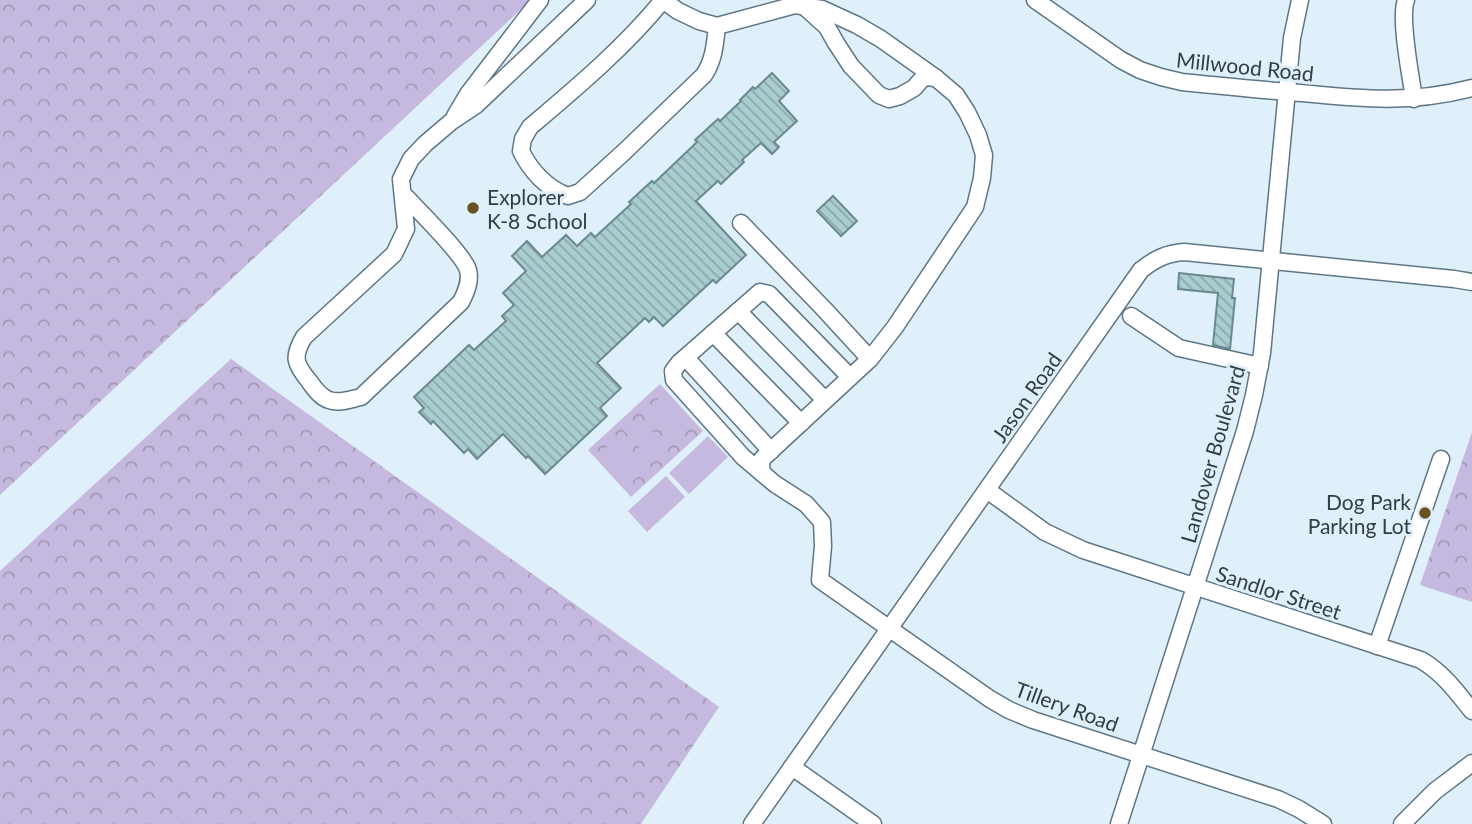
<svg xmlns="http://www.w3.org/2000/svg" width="1472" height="824" viewBox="0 0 1472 824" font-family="Lato,sans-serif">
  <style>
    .forest { fill: url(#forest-crowns) }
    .pitch { fill: #c6b9df }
    .building { fill: url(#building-back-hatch); stroke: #698a8e; stroke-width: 2 }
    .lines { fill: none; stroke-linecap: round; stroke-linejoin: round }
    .minor-casing { stroke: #5e7686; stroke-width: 19 }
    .minor { stroke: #fff; stroke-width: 16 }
    .poi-dot { fill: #6b5223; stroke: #e0f0fb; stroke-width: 2.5 }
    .labels { text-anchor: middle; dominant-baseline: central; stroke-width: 6; stroke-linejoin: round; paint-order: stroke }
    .street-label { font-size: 21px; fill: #333d44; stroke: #e0f0fb }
    .poi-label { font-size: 21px; fill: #333d44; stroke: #e0f0fb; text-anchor: start }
  </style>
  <defs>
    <pattern id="forest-crowns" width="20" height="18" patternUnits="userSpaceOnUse" patternTransform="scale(1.75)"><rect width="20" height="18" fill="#c6b9df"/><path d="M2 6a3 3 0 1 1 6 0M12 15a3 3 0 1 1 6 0" fill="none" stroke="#a198b6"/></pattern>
    <pattern id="building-back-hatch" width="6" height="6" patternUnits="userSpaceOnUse" patternTransform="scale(1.75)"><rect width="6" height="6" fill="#aacdd1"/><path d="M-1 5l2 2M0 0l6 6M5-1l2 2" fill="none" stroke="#8ba8ab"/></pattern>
  </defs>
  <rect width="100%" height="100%" fill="#e0f0fb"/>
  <g class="forest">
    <path d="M 0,0 L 531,0 L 0,495 Z"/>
    <path d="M 231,359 L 719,707 L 641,824 L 0,824 L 0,571 Z"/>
    <path d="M 660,384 L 703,431 L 631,497 L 588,450 Z"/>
    <path d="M 1472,432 L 1472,602 L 1420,585 Z"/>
  </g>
  <g class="pitch">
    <path d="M 663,395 L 692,427 L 677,440 L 648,409 Z"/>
    <path d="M 639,417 L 668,449 L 653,462 L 624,431 Z"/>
    <path d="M 708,436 L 728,457 L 689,494 L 669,473 Z"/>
    <path d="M 616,439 L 644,471 L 630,484 L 601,453 Z"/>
    <path d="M 666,476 L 685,497 L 647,532 L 628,511 Z"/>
  </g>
  <g class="building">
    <path d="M 772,73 L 789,91 L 779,101 L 797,121 L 774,142 L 779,147 L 772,154 L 761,143 L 742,160 L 744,162 L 721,184 L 718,181 L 696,201 L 746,255 L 716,283 L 713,280 L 663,326 L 654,317 L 649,322 L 645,318 L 597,363 L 621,388 L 600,408 L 607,416 L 545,474 L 528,456 L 526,458 L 503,434 L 477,459 L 468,449 L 464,453 L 433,421 L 431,424 L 419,412 L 424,408 L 414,397 L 469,345 L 474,350 L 506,321 L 502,316 L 514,305 L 503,293 L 526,271 L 512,256 L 527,241 L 542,257 L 566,235 L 577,246 L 591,233 L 595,237 L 631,204 L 629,202 L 652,181 L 654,183 L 697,142 L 695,140 L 718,119 L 720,121 L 741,101 L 740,100 L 753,87 L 755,89 Z"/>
    <path d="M 833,196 L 857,221 L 841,236 L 817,211 Z"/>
    <path d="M 1179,273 L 1234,279 L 1232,298 L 1235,298 L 1230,349 L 1213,345 L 1218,293 L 1178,289 Z"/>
  </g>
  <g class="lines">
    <g class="minor-casing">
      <g id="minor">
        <path d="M 1035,0 L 1121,60 L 1140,70 L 1161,77 L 1182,82 C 1222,86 1261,90 1301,93 C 1362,99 1411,104 1472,88"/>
        <path d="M 1406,0 C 1399,18 1411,77 1414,99"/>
        <path d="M 806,8 L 827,27 L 836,43 L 851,66 L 879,95 L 889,99 L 900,96 L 914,88 L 921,80 L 926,77 L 936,78"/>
        <path d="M 717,26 C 715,44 714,60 704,75 L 624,152 L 580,192 L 568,196 C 547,189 530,170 521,151 L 523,139 L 530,127 C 576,88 625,47 663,0 L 678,11 L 699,21 L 717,26 L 795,5 L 822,9 L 857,25 L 881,39 L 936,78 L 956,95 L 967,112 L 978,135 L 984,155 L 982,178 L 975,207 L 895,327 L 870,359 L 762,459 L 761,465 L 762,473"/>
        <path d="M 455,116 L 468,94 L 540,0"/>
        <path d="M 403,194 C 416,208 464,255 468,270 C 471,281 466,292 461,302 L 361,397 C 351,399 339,404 329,400 C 320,397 314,388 309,381 C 295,364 292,357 304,337 L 394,254 L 406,229 L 401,179 L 411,159 L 425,144 L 452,121 L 476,105 L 587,0"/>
        <path d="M 741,223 L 824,309 L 870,359"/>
        <path d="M 738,311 L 825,400"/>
        <path d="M 1131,316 L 1179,348 L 1260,366"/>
        <path d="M 713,333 L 801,423"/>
        <path d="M 686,358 L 771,451"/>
        <path d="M 850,377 L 769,294 L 760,292 L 679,363 L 673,371 L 674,380 L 743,457 L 775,484 L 806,504 L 822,522 L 823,546 L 820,580 L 990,699 L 1009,710 L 1033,720 L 1278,799 L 1299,809 L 1323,824"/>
        <path d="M 987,490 L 1045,532 L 1083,550 L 1421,660 C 1443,673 1456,691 1472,711"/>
        <path d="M 1377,646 L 1441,459"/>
        <path d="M 792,767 L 873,824"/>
        <path d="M 752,824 L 1141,270 C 1155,259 1167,253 1184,252 L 1454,279 L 1472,282"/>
        <path d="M 1119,824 L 1245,431 L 1254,395 L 1262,353 L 1292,38 L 1300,0"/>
        <path d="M 1402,824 L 1435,791 L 1472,763"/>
      </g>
    </g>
    <use href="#minor" class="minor"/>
  </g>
  <g class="poi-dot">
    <circle cx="473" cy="208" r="7"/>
    <circle cx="1425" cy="513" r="7"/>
  </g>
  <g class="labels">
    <g class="street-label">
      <text transform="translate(1245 66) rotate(6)">Millwood Road</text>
      <text transform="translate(1026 397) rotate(-55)">Jason Road</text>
      <text transform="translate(1212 454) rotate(-74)">Landover Boulevard</text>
      <text transform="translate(1279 592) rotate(18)">Sandlor Street</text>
      <text transform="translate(1067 706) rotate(20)">Tillery Road</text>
    </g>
    <g class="poi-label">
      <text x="487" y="196">Explorer<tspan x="487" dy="24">K-8 School</tspan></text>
      <text x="1411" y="501" text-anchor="end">Dog Park<tspan x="1411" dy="24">Parking Lot</tspan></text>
    </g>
  </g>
</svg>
